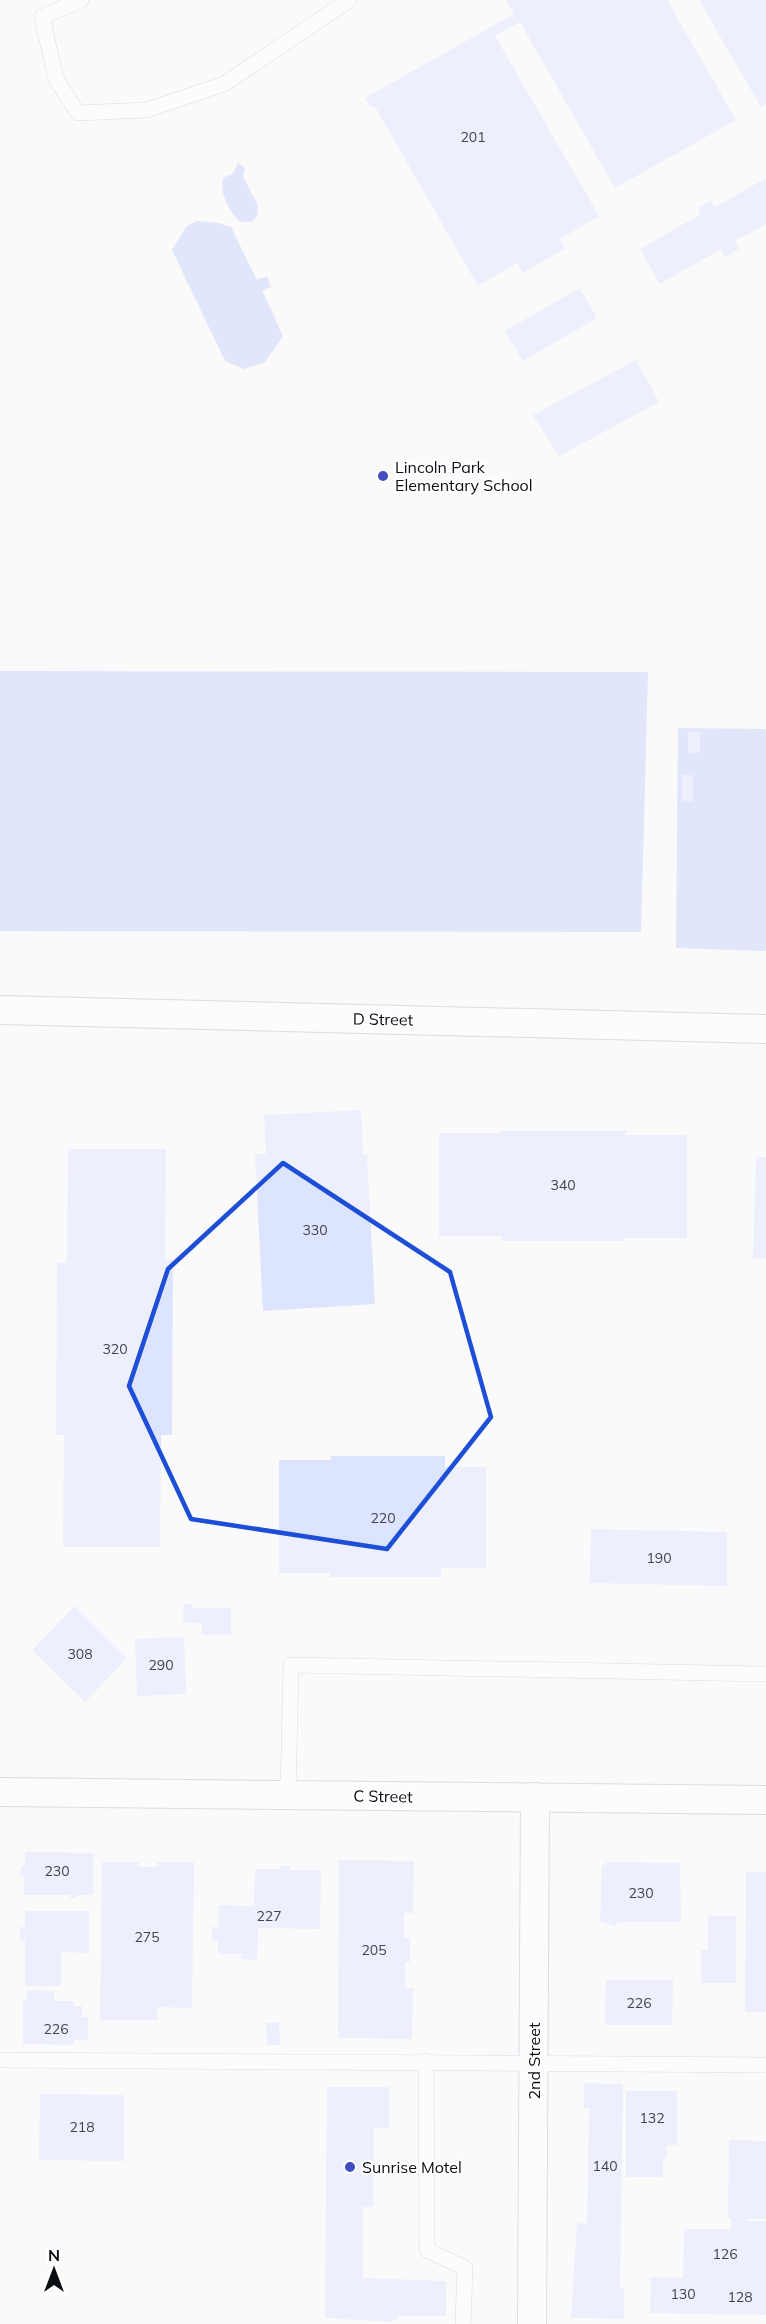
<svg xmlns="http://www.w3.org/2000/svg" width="766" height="2324" viewBox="0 0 766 2324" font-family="Mulish,sans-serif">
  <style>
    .green { fill: #c3cefa }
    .building { fill: #dde4fe }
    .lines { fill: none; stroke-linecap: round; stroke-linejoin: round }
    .lane-casing { stroke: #b3b9d2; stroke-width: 16 }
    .street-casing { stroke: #b3b9d2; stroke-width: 30 }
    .lane { stroke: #fff; stroke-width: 15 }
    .street { stroke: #fff; stroke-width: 28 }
    .marked { fill: none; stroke: #1d4ed8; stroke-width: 4.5; stroke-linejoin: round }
    .poi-dot { fill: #434dc2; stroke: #fff; stroke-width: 2 }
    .labels { text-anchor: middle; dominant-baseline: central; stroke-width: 4.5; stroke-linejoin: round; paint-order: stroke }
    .number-label { font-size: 14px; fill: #40434f }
    .poi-label { font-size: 16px; fill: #0b0d15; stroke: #fff; text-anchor: start }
    .street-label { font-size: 16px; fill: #0b0d15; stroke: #fff }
  </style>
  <rect width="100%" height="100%" fill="#fafafa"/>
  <g class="green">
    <path d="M 238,163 L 245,168 L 243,177 L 257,203 L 258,215 L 251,222 L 240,222 C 229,211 219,193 223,178 L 233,173 Z"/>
    <path d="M 197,221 L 219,223 L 231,227 L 257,280 L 267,276 L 271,287 L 262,290 L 283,336 L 265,362 L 244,369 L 225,361 L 172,250 L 186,227 Z"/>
    <path d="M 0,671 L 648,672 L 641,932 L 0,931 Z"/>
    <path d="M 678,728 L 766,729 L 766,951 L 676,948 Z"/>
  </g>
  <g class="building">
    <path d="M 506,0 L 667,0 L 736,120 L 615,188 L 520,22 L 495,36 L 599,216 L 560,239 L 565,249 L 522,273 L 517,263 L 478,286 L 374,105 L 371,107 L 365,98 L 514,14 Z"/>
    <path d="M 699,0 L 766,0 L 766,104 L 761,107 Z"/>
    <path d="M 766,178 L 766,224 L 735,241 L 739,249 L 725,257 L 721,249 L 660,284 L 640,249 L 701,214 L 698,208 L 711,200 L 715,207 Z"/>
    <path d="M 580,288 L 597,318 L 523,361 L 505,331 Z"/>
    <path d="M 636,360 L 659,402 L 559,456 L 533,415 Z"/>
    <path d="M 688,731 L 700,732 L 700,753 L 688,753 Z"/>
    <path d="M 682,775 L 693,775 L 693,801 L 682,802 Z"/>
    <path d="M 361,1110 L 363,1155 L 367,1154 L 375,1304 L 263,1311 L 255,1154 L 266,1154 L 264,1115 Z"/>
    <path d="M 502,1131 L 626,1131 L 626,1135 L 687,1135 L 687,1238 L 625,1238 L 625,1241 L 501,1241 L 501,1236 L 439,1236 L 439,1133 L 502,1133 Z"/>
    <path d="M 68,1149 L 166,1149 L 165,1260 L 173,1260 L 172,1435 L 161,1435 L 160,1547 L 63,1547 L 64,1435 L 56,1435 L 57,1262 L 67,1263 Z"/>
    <path d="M 756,1157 L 766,1157 L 766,1259 L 753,1258 Z"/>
    <path d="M 331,1456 L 445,1456 L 445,1467 L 486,1467 L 486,1568 L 441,1568 L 441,1577 L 330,1577 L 330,1573 L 279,1573 L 279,1460 L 331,1460 Z"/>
    <path d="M 591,1529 L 727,1532 L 727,1586 L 590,1583 Z"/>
    <path d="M 184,1604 L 192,1604 L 192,1608 L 231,1608 L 231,1635 L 202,1634 L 202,1624 L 183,1622 Z"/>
    <path d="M 75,1606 L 127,1658 L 85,1702 L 32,1650 Z"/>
    <path d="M 184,1637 L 186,1694 L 137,1696 L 135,1639 Z"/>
    <path d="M 25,1852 L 93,1853 L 93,1895 L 77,1895 L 77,1898 L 70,1898 L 70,1895 L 24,1895 L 24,1876 L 20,1876 L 21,1866 L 25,1866 Z"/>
    <path d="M 339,1860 L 414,1861 L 413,1913 L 404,1913 L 404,1938 L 410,1938 L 410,1962 L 405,1962 L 405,1988 L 413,1988 L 412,2039 L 338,2038 Z"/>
    <path d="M 102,1862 L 139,1862 L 139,1867 L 157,1867 L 157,1862 L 194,1862 L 192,2008 L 157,2007 L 157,2020 L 100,2020 Z"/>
    <path d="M 606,1862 L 680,1863 L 681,1922 L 618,1922 L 615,1926 L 600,1921 L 602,1865 L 606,1865 Z"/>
    <path d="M 280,1866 L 290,1866 L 290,1870 L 321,1870 L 320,1929 L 258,1928 L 257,1960 L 241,1959 L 241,1954 L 218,1954 L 218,1940 L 212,1940 L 212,1927 L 218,1927 L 219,1905 L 254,1906 L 255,1869 L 280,1869 Z"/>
    <path d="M 746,1872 L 766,1872 L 766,2012 L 745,2012 Z"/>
    <path d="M 25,1911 L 89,1911 L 89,1953 L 61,1952 L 61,1986 L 25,1986 L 25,1940 L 20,1940 L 20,1927 L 25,1927 Z"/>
    <path d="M 708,1916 L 736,1916 L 736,1983 L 701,1983 L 701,1950 L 708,1950 Z"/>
    <path d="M 606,1980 L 673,1980 L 672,2025 L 605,2025 Z"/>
    <path d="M 27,1990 L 54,1991 L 54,2001 L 74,2001 L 74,2006 L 82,2006 L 82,2017 L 88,2017 L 88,2040 L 74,2040 L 74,2045 L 23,2044 L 23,2001 L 27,2001 Z"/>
    <path d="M 279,2022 L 280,2045 L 267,2045 L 266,2023 Z"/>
    <path d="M 584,2083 L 623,2084 L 620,2288 L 624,2288 L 624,2319 L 571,2318 L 577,2223 L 587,2224 L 589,2108 L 584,2108 Z"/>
    <path d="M 327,2087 L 389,2087 L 389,2128 L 374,2128 L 373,2207 L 363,2207 L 363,2278 L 446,2281 L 446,2316 L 397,2316 L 397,2320 L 393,2320 L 393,2322 L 325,2318 Z"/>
    <path d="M 626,2091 L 677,2091 L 677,2145 L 667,2145 L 667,2157 L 663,2157 L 663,2177 L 626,2177 Z"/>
    <path d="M 40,2094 L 124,2095 L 124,2161 L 39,2160 Z"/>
    <path d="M 729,2140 L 766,2141 L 766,2219 L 746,2219 L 746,2221 L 766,2221 L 766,2315 L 650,2313 L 651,2277 L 683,2278 L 684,2229 L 731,2229 L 731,2218 L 728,2218 Z"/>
  </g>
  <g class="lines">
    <g class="lane-casing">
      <g id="lane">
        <path d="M 81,0 L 42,17 L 56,79 L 78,113 L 147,110 L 224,84 L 349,0"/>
        <path d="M 288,1795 L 291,1665 L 766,1674"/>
        <path d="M 0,2060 L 766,2065"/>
        <path d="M 426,2061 L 427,2250 L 465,2268 L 463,2324"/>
      </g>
    </g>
    <g class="street-casing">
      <g id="street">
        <path d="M 0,1010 L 766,1029"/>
        <path d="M 0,1792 L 766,1800"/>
        <path d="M 532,2324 L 535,1797"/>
      </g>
    </g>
    <use href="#lane" class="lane"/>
    <use href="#street" class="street"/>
  </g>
  <path d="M0 0H766V2324H0ZM 283,1163 L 450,1272 L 491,1417 L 387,1549 L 191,1519 L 129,1386 L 168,1269 Z" fill="#fafafa" fill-opacity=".55" fill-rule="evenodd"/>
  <path class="marked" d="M 283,1163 L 450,1272 L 491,1417 L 387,1549 L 191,1519 L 129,1386 L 168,1269 Z"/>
  <g class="poi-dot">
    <circle cx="383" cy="476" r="6"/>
    <circle cx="350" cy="2167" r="6"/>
  </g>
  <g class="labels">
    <g class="number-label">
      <text x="473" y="137">201</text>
      <text x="563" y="1185">340</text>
      <text x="315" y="1230">330</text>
      <text x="115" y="1349">320</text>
      <text x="383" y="1518">220</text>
      <text x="659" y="1558">190</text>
      <text x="80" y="1654">308</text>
      <text x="161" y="1665">290</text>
      <text x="57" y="1871">230</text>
      <text x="641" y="1893">230</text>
      <text x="269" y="1916">227</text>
      <text x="147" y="1937">275</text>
      <text x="374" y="1950">205</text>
      <text x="639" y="2003">226</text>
      <text x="56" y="2029">226</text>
      <text x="652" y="2118">132</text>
      <text x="82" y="2127">218</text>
      <text x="605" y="2166">140</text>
      <text x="725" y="2254">126</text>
      <text x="683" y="2294">130</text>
      <text x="740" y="2297">128</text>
    </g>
    <g class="poi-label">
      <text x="395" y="467">Lincoln Park<tspan x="395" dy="18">Elementary School</tspan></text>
      <text x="362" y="2167">Sunrise Motel</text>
    </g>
    <g class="street-label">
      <text transform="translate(383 1019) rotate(1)">D Street</text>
      <text transform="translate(383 1796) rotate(1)">C Street</text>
      <text transform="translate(534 2061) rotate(-90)">2nd Street</text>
    </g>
  </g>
  <g transform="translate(54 2270)" stroke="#ffffff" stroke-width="4.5" paint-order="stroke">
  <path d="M0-4.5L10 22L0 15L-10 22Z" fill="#0b0d15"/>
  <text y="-9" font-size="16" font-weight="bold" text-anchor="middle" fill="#0b0d15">N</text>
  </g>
</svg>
